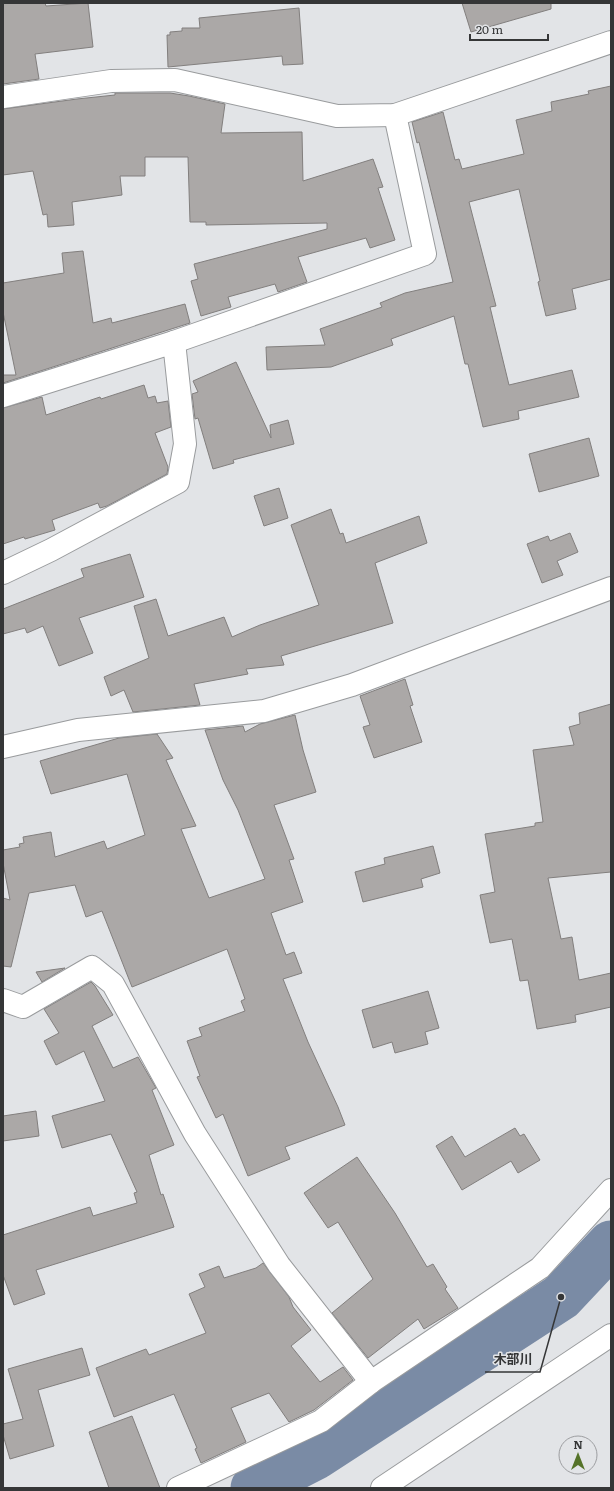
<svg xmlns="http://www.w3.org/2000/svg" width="614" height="1491" viewBox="0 0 614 1491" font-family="Literata,'Noto Sans JP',serif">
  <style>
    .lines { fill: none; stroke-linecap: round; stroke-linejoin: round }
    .river { stroke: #7a8ba5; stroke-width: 47 }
    .building { fill: #aba8a7; stroke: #827f7e }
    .minor-casing { stroke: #999b9d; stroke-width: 24 }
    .tertiary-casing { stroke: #999b9d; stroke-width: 24 }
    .minor { stroke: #fff; stroke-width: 22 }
    .tertiary { stroke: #fff; stroke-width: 22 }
    .leader { fill: none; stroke: #353637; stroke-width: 1.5 }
    .callout-dot { fill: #353637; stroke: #e2e4e7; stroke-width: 1.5 }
    .callout-label { font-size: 13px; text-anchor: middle; font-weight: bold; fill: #353637; stroke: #e2e4e7; stroke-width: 3; stroke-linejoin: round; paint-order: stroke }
  </style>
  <rect width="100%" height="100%" fill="#e2e4e7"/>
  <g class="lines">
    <path class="river" d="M 254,1488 L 316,1456 L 561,1297 L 611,1244"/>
  </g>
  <g class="building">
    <path d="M 3,3 L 45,3 L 46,6 L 88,3 L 93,47 L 35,54 L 39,79 L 3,84 Z"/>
    <path d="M 462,3 L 551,3 L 551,9 L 471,32 Z"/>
    <path d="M 299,8 L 303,64 L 283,65 L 282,56 L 168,67 L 167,35 L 170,35 L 170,32 L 182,31 L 182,28 L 200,28 L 199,18 Z"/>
    <path d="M 611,86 L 611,279 L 572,289 L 576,309 L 546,316 L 538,282 L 540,281 L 519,189 L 469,202 L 496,306 L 490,307 L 509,385 L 572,370 L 579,397 L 518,411 L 519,419 L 483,427 L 468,364 L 465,364 L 454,316 L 391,339 L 393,345 L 331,367 L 267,370 L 266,347 L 325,345 L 320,329 L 382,307 L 380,303 L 405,293 L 453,282 L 419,142 L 417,143 L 412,122 L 443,112 L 455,160 L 459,159 L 462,169 L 524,154 L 516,120 L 552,111 L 551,102 L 589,94 L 588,91 Z"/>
    <path d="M 115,93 L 170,93 L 189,96 L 225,104 L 221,133 L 302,132 L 303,181 L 373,159 L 383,187 L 378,188 L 395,240 L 370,248 L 366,238 L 298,257 L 307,282 L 278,292 L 275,284 L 228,297 L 231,307 L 201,316 L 191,281 L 198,279 L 194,264 L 327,229 L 327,223 L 206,225 L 206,222 L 190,222 L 188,157 L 145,157 L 145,176 L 120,176 L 122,195 L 72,202 L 74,225 L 48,227 L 47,214 L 43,215 L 33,171 L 3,175 L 3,109 L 77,99 L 115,95 Z"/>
    <path d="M 83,251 L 93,323 L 111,318 L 112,323 L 185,304 L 190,323 L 3,383 L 3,375 L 16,375 L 3,312 L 3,283 L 64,273 L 62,253 Z"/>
    <path d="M 236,362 L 271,438 L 270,425 L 288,420 L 294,444 L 233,460 L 234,463 L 213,469 L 198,418 L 195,419 L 192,394 L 198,392 L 193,381 Z"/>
    <path d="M 144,385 L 148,398 L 155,396 L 157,403 L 168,401 L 171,427 L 155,433 L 168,467 L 167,474 L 107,506 L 100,508 L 98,503 L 52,520 L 55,530 L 25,539 L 24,537 L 3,544 L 3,408 L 42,397 L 46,415 L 100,397 L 101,399 Z"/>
    <path d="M 589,438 L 599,476 L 539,492 L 529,454 Z"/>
    <path d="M 279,488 L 288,518 L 264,526 L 254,496 Z"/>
    <path d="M 331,509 L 340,534 L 343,533 L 346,543 L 419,516 L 427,543 L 375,563 L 393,623 L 281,656 L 284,665 L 246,669 L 248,674 L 194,684 L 200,705 L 133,712 L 124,690 L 111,696 L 104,677 L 149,658 L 134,606 L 156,599 L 168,636 L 224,617 L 232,637 L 260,625 L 319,605 L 291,525 Z"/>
    <path d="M 570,533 L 578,552 L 557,561 L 563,575 L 542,583 L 527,544 L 548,536 L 550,541 Z"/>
    <path d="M 130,554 L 144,597 L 79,618 L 93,653 L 59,666 L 43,626 L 27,633 L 25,628 L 3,634 L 3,609 L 84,577 L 81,569 Z"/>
    <path d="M 405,679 L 413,705 L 410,706 L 422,742 L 374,758 L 363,727 L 370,725 L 360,696 Z"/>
    <path d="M 611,704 L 611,872 L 548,878 L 561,939 L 572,937 L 579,980 L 611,973 L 611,1007 L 575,1015 L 576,1022 L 537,1029 L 528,980 L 520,981 L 512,939 L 490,943 L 480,895 L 495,892 L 485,834 L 535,826 L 535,823 L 543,822 L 533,750 L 574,745 L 569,727 L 580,724 L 579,713 Z"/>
    <path d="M 295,715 L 303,750 L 316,792 L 274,805 L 294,859 L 289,860 L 303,902 L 271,913 L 286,955 L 294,952 L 302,973 L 283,979 L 308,1042 L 338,1107 L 345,1125 L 285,1147 L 290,1159 L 248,1176 L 223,1114 L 216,1118 L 197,1077 L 200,1076 L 187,1041 L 202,1036 L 199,1028 L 245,1011 L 241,1001 L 245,999 L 227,949 L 132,987 L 102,911 L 86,917 L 75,885 L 29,893 L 11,967 L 3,966 L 3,898 L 10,900 L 3,863 L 3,850 L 20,847 L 19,844 L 24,843 L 23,837 L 51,832 L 55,857 L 104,841 L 107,849 L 145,835 L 127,774 L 51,794 L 40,761 L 119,738 L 157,734 L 173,758 L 166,760 L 196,826 L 181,829 L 209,898 L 265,879 L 238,810 L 223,780 L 205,730 L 243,726 L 245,732 L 260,724 Z"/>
    <path d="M 433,846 L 440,873 L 421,879 L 423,887 L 363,902 L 355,872 L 385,864 L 384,858 Z"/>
    <path d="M 65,968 L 42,982 L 36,972 Z"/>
    <path d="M 91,982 L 95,986 L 113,1015 L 92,1026 L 113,1068 L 138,1057 L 156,1088 L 152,1090 L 174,1145 L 149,1155 L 161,1195 L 163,1194 L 174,1227 L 36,1270 L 45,1294 L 14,1305 L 3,1275 L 3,1235 L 90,1207 L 93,1216 L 137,1203 L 134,1193 L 137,1192 L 111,1134 L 62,1148 L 52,1116 L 105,1101 L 84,1051 L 56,1065 L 44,1041 L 59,1033 L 44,1009 Z"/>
    <path d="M 428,991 L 439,1028 L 425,1032 L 428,1044 L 395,1053 L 392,1042 L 373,1048 L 362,1010 Z"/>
    <path d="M 36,1111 L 39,1136 L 3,1141 L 3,1116 Z"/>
    <path d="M 515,1128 L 520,1136 L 524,1134 L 540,1160 L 518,1173 L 511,1161 L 462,1190 L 436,1146 L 452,1136 L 465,1157 Z"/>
    <path d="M 357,1157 L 395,1213 L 427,1267 L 433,1264 L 447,1287 L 445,1289 L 458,1308 L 424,1329 L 418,1319 L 368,1358 L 332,1313 L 373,1279 L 338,1222 L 328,1228 L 304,1193 Z"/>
    <path d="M 263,1263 L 289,1297 L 293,1307 L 311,1330 L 291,1346 L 320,1382 L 343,1367 L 353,1380 L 314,1410 L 289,1422 L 269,1393 L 231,1408 L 246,1442 L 201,1463 L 195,1449 L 197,1448 L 174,1394 L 114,1417 L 96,1368 L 146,1349 L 149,1355 L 206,1333 L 189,1294 L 205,1287 L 199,1274 L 219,1266 L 224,1278 L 256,1268 Z"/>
    <path d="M 82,1348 L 90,1375 L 38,1390 L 54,1446 L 10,1459 L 3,1435 L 3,1424 L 23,1419 L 8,1369 Z"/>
    <path d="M 132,1416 L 160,1488 L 109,1488 L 89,1432 Z"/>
  </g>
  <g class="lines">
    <g class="minor-casing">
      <g id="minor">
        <path d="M 3,97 L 111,81 L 175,80 L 337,116 L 395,115 L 611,42"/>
        <path d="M 174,342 L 425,254 L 395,115"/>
        <path d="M 3,396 L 174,342 L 185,444 L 178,482 L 51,550 L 3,573"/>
        <path d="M 3,747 L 78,730 L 264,711 L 352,685 L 611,588"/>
        <path d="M 3,1000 L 23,1007 L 92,967 L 113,984 L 195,1134 L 279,1265 L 371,1382"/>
        <path d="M 178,1488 L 321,1421 L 371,1382 L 540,1268 L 611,1190"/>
      </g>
    </g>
    <g class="tertiary-casing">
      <path id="tertiary" d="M 382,1488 L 611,1335"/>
    </g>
    <use href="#minor" class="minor"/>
    <use href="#tertiary" class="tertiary"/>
  </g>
  <path class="leader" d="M561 1297L540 1372H485"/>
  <circle class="callout-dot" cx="561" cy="1297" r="4"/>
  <g class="callout-label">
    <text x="513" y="1364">木部川</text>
  </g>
  <rect width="614" height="1491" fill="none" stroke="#353637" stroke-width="8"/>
  <g transform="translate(578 1455)"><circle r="19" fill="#e2e4e7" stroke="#9d9ea1"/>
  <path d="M0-3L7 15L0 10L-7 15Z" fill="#557329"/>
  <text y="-6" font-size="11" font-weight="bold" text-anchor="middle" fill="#353637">N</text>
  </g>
  <path d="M470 34v6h78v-6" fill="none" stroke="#353637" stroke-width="2"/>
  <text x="476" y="34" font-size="12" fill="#353637" stroke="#e2e4e7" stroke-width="3" paint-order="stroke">20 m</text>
</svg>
